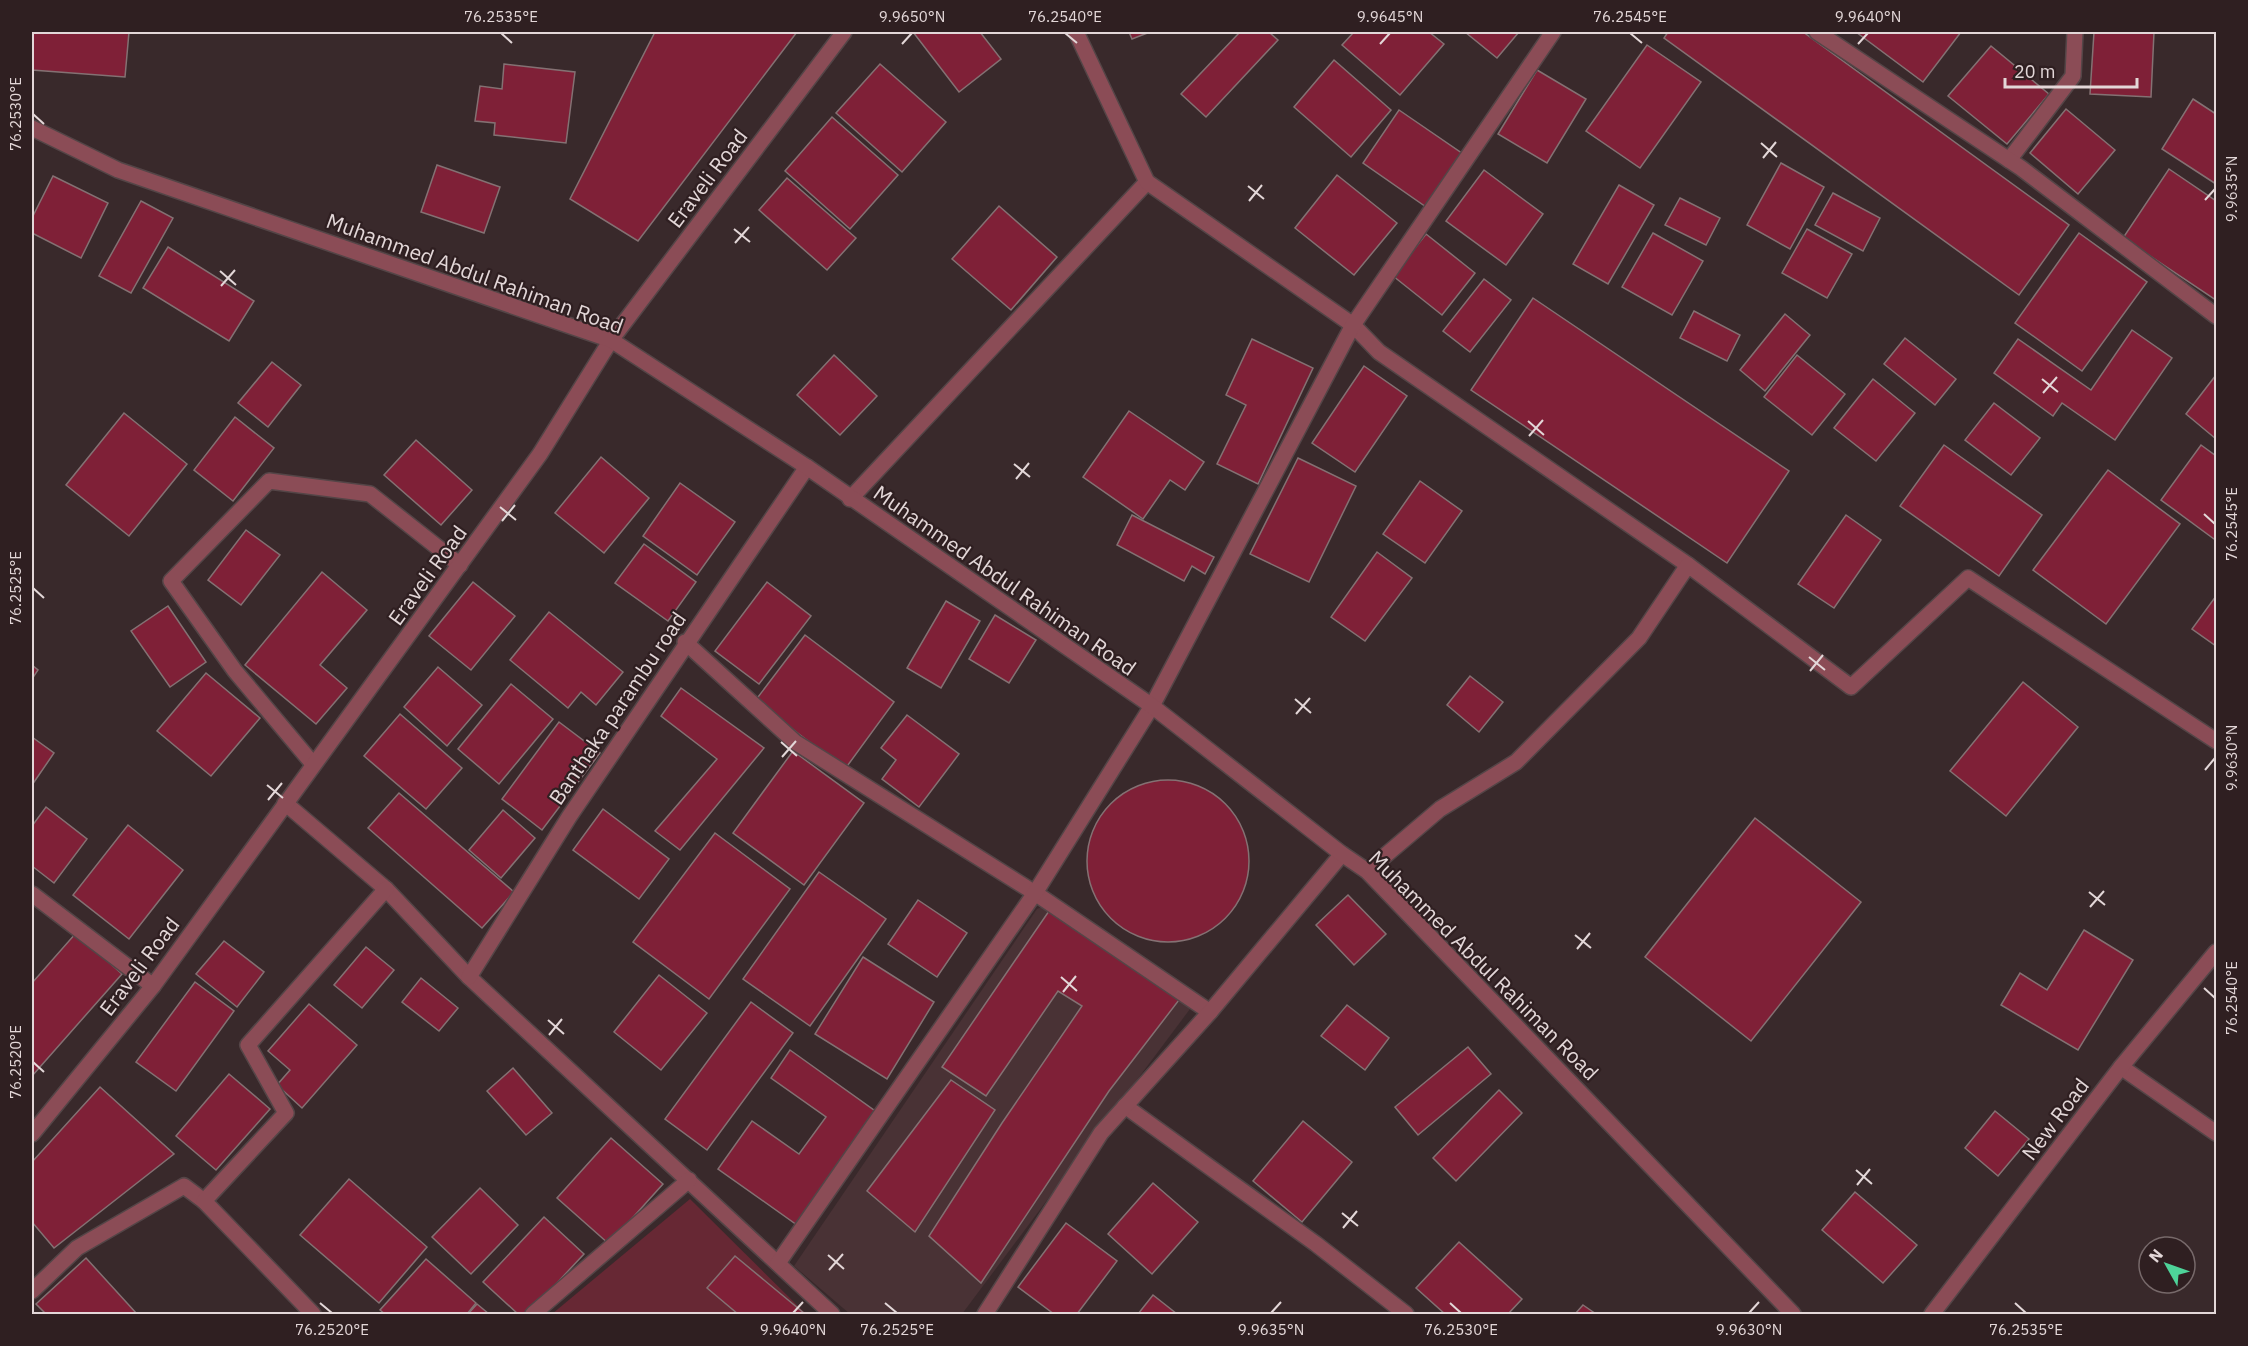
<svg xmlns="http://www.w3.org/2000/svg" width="2248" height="1346" viewBox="0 0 2248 1346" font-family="'IBM Plex Sans',sans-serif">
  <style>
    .built { fill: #493235 }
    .green { fill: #672834 }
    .building { fill: #7f2037; stroke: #847173; stroke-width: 1.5 }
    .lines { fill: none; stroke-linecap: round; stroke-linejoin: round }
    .service-casing { stroke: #544547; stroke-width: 18 }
    .minor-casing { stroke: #544547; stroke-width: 18 }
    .tertiary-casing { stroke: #544547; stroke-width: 18 }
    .service { stroke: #8b4c56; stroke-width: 15 }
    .minor { stroke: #8b4c56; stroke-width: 15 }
    .tertiary { stroke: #8b4c56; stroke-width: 15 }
    .ticks { fill: none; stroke: #e3d7d8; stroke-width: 2 }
    .labels { text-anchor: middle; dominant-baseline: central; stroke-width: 4.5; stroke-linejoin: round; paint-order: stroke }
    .street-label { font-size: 21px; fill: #e3d7d8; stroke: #2f1f21 }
    .neatline { fill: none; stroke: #e3d7d8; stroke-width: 2 }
    .ticks-label { font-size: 15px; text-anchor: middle; fill: #e3d7d8 }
  </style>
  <rect width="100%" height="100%" fill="#39292b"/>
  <path class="built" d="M 1046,905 L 1193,1005 L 962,1314 L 850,1314 L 794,1266 L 1037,909 Z"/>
  <path class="green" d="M 690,1199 L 806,1314 L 552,1314 Z"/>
  <g class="building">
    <path d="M 32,32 L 129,32 L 125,77 L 32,70 Z"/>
    <path d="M 655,32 L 797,32 L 638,241 L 570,199 Z"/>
    <path d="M 913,32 L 980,32 L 1001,59 L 959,92 Z"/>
    <path d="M 1129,32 L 1150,32 L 1132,39 Z"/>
    <path d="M 1240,32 L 1269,32 L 1278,40 L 1206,117 L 1181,94 Z"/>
    <path d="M 1354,32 L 1429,32 L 1444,44 L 1400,95 L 1342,45 Z"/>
    <path d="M 1465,32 L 1519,32 L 1497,58 Z"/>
    <path d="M 1668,32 L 1803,32 L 2069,225 L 2019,295 L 1664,38 Z"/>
    <path d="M 1856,32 L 1961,32 L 1923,82 Z"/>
    <path d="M 2094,32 L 2154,32 L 2151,97 L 2090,94 Z"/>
    <path d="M 1647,45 L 1701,82 L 1640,168 L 1586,131 Z"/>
    <path d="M 1991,46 L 2049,94 L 2007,144 L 1948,96 Z"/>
    <path d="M 1334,60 L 1391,110 L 1351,157 L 1294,107 Z"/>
    <path d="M 504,64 L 575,72 L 566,143 L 494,135 L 495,123 L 475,121 L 480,86 L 502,89 Z"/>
    <path d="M 880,64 L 946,122 L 902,172 L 836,113 Z"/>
    <path d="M 1537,70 L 1586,99 L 1547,163 L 1498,134 Z"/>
    <path d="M 2193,99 L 2216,114 L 2216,184 L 2162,149 Z"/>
    <path d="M 2066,109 L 2115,150 L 2078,194 L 2030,153 Z"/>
    <path d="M 1399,110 L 1466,156 L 1429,209 L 1363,163 Z"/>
    <path d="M 832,117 L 898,175 L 850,229 L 785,171 Z"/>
    <path d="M 1781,163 L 1824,187 L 1790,249 L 1747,225 Z"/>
    <path d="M 437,165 L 500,187 L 484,233 L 421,212 Z"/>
    <path d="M 2169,169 L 2216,201 L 2216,300 L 2123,238 Z"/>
    <path d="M 1484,170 L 1543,214 L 1506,265 L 1446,221 Z"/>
    <path d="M 1337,175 L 1397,223 L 1354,275 L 1295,228 Z"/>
    <path d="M 53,176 L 108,203 L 81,258 L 32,233 L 32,218 Z"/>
    <path d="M 787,178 L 856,238 L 827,270 L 759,210 Z"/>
    <path d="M 1619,185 L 1654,205 L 1608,284 L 1573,264 Z"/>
    <path d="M 1833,193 L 1880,218 L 1863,251 L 1815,225 Z"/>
    <path d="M 1680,198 L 1720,218 L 1706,245 L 1665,225 Z"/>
    <path d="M 141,201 L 173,218 L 131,293 L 99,276 Z"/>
    <path d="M 999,206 L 1057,257 L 1011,310 L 952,259 Z"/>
    <path d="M 1807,229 L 1852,254 L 1827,298 L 1782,273 Z"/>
    <path d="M 1653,233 L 1703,261 L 1672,315 L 1622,287 Z"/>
    <path d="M 2079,233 L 2147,282 L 2082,371 L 2015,323 Z"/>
    <path d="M 1426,234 L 1475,273 L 1442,315 L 1393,276 Z"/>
    <path d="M 168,247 L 254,301 L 229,341 L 143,288 Z"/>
    <path d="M 1484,279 L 1511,300 L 1470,352 L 1443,331 Z"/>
    <path d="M 1533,298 L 1789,471 L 1727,563 L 1471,390 Z"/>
    <path d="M 1694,311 L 1740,335 L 1727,361 L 1680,338 Z"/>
    <path d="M 1785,314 L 1810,335 L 1765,391 L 1740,370 Z"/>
    <path d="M 2132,330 L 2172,358 L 2115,440 L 2062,403 L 2053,416 L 1994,373 L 2018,339 L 2091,390 Z"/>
    <path d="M 1905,338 L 1956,379 L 1935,405 L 1884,364 Z"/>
    <path d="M 1252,339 L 1313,368 L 1258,484 L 1217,464 L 1246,405 L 1226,395 Z"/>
    <path d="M 834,355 L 877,396 L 840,435 L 797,395 Z"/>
    <path d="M 1797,355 L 1845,394 L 1812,435 L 1764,397 Z"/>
    <path d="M 272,362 L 301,385 L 268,427 L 238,403 Z"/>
    <path d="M 1364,366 L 1407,396 L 1355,472 L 1312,443 Z"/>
    <path d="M 2216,375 L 2216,439 L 2186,414 Z"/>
    <path d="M 1873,379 L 1915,413 L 1876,461 L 1834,428 Z"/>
    <path d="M 1994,403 L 2040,438 L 2011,475 L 1965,440 Z"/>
    <path d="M 1129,411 L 1204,462 L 1185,490 L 1170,480 L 1143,519 L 1083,477 Z"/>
    <path d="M 124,413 L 187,464 L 129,536 L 66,485 Z"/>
    <path d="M 235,417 L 274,448 L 233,501 L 194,470 Z"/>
    <path d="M 416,440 L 472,490 L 441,525 L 384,475 Z"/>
    <path d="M 1944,445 L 2042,515 L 1999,576 L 1900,506 Z"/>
    <path d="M 2201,445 L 2216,456 L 2216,536 L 2214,539 L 2161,500 Z"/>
    <path d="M 601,457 L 649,498 L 604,553 L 555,513 Z"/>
    <path d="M 1298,458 L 1356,486 L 1309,582 L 1250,554 Z"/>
    <path d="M 2108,470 L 2180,524 L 2106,624 L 2033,570 Z"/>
    <path d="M 1420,481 L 1462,511 L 1425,563 L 1383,534 Z"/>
    <path d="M 680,483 L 735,522 L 697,575 L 643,536 Z"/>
    <path d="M 1132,515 L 1214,557 L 1205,574 L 1192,566 L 1184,581 L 1117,545 Z"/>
    <path d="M 1846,515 L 1881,540 L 1834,608 L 1798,584 Z"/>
    <path d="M 246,530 L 280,555 L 241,605 L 208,580 Z"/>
    <path d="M 644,544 L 696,582 L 668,621 L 615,583 Z"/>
    <path d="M 1377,552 L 1412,578 L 1365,641 L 1331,617 Z"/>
    <path d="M 322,572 L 367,610 L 320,665 L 347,688 L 316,724 L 245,665 Z"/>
    <path d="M 473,582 L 515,616 L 471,670 L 429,636 Z"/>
    <path d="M 767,582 L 811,616 L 759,684 L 715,651 Z"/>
    <path d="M 2216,596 L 2216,646 L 2192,629 Z"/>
    <path d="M 946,601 L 980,621 L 941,688 L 907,668 Z"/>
    <path d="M 168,606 L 206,662 L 170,687 L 131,631 Z"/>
    <path d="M 549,612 L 623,672 L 596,705 L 581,692 L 568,708 L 510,660 Z"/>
    <path d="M 995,615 L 1036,640 L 1009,683 L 969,659 Z"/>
    <path d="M 805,635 L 894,702 L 845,769 L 755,701 Z"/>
    <path d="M 32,665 L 38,670 L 32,679 Z"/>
    <path d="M 438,667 L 482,705 L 447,746 L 404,707 Z"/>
    <path d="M 206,673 L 260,718 L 211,776 L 157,731 Z"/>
    <path d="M 1470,676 L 1503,702 L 1479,732 L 1447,705 Z"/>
    <path d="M 2023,682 L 2078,727 L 2006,816 L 1950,771 Z"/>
    <path d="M 511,684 L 553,719 L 499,784 L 458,749 Z"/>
    <path d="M 681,688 L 764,748 L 680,850 L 655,831 L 717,759 L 661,716 Z"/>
    <path d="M 400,714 L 462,768 L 426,809 L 364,756 Z"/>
    <path d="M 907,715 L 959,754 L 919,807 L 882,779 L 896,760 L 881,748 Z"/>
    <path d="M 559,722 L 600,753 L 542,830 L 502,799 Z"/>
    <path d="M 32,737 L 54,753 L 32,785 Z"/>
    <path d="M 793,751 L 864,803 L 804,885 L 733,833 Z"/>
    <circle cx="1168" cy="861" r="81"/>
    <path d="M 399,793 L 514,892 L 482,928 L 368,828 Z"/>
    <path d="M 46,807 L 87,839 L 54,883 L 32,866 L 32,826 Z"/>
    <path d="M 603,809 L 669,859 L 639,899 L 573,850 Z"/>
    <path d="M 503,810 L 535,838 L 501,878 L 469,850 Z"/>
    <path d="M 1755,818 L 1861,902 L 1751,1041 L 1645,957 Z"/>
    <path d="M 128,825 L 183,870 L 129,939 L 73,895 Z"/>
    <path d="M 715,833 L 790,889 L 709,999 L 633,942 Z"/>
    <path d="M 819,872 L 886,919 L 810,1026 L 743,979 Z"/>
    <path d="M 1348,895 L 1386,934 L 1354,965 L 1316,925 Z"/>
    <path d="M 918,900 L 967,933 L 937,977 L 888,944 Z"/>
    <path d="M 1049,911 L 1179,1000 L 1109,1091 L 981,1283 L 929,1236 L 1002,1123 L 1082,1006 L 1058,991 L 986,1096 L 942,1067 Z"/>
    <path d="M 2084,930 L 2133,960 L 2078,1050 L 2001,1005 L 2020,973 L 2047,990 Z"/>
    <path d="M 76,933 L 122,974 L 32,1076 L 32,983 Z"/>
    <path d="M 224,941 L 264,972 L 237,1007 L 196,974 Z"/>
    <path d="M 366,947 L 394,970 L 362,1008 L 334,985 Z"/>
    <path d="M 863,957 L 934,1002 L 887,1079 L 815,1034 Z"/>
    <path d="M 659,975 L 707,1013 L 661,1070 L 614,1032 Z"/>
    <path d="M 421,978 L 458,1008 L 439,1031 L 402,1002 Z"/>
    <path d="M 195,982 L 234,1011 L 176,1091 L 136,1062 Z"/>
    <path d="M 751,1002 L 793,1033 L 707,1150 L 665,1119 Z"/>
    <path d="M 309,1004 L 357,1045 L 302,1108 L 277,1085 L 290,1070 L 268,1051 Z"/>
    <path d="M 1347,1005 L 1389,1038 L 1365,1070 L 1321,1036 Z"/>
    <path d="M 1468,1047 L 1491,1074 L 1418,1135 L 1395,1107 Z"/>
    <path d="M 790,1050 L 878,1113 L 797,1225 L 718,1169 L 752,1121 L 799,1154 L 826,1117 L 771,1078 Z"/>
    <path d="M 513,1068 L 552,1113 L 526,1135 L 487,1091 Z"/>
    <path d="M 229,1074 L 270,1109 L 216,1170 L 176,1136 Z"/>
    <path d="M 951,1080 L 995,1110 L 915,1232 L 867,1191 Z"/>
    <path d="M 100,1087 L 174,1154 L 54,1248 L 32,1222 L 32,1162 Z"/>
    <path d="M 1499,1090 L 1522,1113 L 1456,1181 L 1433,1158 Z"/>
    <path d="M 1995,1111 L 2029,1139 L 1998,1176 L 1965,1148 Z"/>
    <path d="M 1303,1121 L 1352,1162 L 1302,1222 L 1253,1181 Z"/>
    <path d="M 611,1138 L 663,1184 L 609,1244 L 557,1198 Z"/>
    <path d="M 349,1179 L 427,1247 L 379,1303 L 300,1235 Z"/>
    <path d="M 1153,1183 L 1198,1222 L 1152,1274 L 1108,1234 Z"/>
    <path d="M 480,1188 L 518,1225 L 471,1274 L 432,1237 Z"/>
    <path d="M 1855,1192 L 1917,1245 L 1883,1283 L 1822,1230 Z"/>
    <path d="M 544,1217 L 584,1254 L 528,1314 L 518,1314 L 483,1282 Z"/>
    <path d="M 1066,1223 L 1117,1261 L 1077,1314 L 1054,1314 L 1018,1287 Z"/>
    <path d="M 1459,1242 L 1522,1299 L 1508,1314 L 1445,1314 L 1416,1288 Z"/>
    <path d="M 735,1256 L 805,1314 L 738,1314 L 707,1288 Z"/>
    <path d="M 86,1258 L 137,1314 L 46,1314 L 36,1304 Z"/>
    <path d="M 426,1259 L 476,1303 L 467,1314 L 385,1314 L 380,1310 Z"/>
    <path d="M 1153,1295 L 1177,1314 L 1138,1314 Z"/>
    <path d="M 477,1304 L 489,1314 L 468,1314 Z"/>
    <path d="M 1583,1305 L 1596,1314 L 1575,1314 Z"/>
  </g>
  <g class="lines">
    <g class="service-casing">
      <g id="service">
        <path d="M 2009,160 L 2073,76 L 2075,32"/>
        <path d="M 850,499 L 1147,182"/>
      </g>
    </g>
    <g class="minor-casing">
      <g id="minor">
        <path d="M 1076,32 L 1147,182 L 1353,325 L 1379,352 L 1688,565"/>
        <path d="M 1817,32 L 2021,168 L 2216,316"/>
        <path d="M 685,642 L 795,742 L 1035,893 L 1210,1012"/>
        <path d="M 313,764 L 235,671 L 171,581 L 269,481 L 370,494 L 460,565"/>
        <path d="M 285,803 L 386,889 L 469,977 L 832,1314"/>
        <path d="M 1367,871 L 1440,809 L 1516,762 L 1639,638 L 1688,565 L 1851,687 L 1968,578 L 2216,741"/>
        <path d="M 32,894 L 153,986"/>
        <path d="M 469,977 L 569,817 L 807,467"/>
        <path d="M 2121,1067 L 2216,1133"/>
        <path d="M 1125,1106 L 1316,1244 L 1406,1314"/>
        <path d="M 32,1134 L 153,986 L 540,454 L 611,340 L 844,32"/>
        <path d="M 778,1263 L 1035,893 L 1152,706 L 1353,325 L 1553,32"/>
        <path d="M 32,1291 L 77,1248 L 184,1186 L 204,1201"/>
        <path d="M 313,1314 L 204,1201 L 286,1113 L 248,1045 L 386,889"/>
        <path d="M 533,1314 L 689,1180"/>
        <path d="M 985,1314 L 1101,1133 L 1210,1012 L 1342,854"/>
      </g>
    </g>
    <g class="tertiary-casing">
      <g id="tertiary">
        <path d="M 32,128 L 118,170 L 611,340 L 807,467 L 1152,706 L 1342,854 L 1367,871 L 1793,1314"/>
        <path d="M 1932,1314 L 2121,1067 L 2216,952"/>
      </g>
    </g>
    <use href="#service" class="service"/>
    <use href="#minor" class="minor"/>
    <use href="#tertiary" class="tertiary"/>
  </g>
  <path class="ticks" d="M 501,33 L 512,43M 1065,33 L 1077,43M 1630,33 L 1642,43M 902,44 L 912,33M 1380,44 L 1390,33M 1858,44 L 1868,33M 33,114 L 44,124M 1761,143 L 1777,157M 1763,158 L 1776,142M 1248,186 L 1264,199M 2205,200 L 2215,189M 1249,201 L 1262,185M 734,229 L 750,242M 735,243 L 749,227M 220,271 L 236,285M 221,286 L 235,270M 2042,379 L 2058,392M 2043,393 L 2057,377M 1528,421 L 1544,435M 1529,436 L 1543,420M 1014,464 L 1030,477M 1016,479 L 1029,463M 500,507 L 516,520M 2204,514 L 2215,524M 502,521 L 515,505M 33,588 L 44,598M 1809,657 L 1825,670M 1810,671 L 1823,655M 1295,699 L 1311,713M 1296,714 L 1310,698M 781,742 L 797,756M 782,757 L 796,741M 2205,770 L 2215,758M 267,785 L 283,798M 268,800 L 282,783M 2089,892 L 2105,905M 2090,907 L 2104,891M 1575,935 L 1591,948M 1577,949 L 1590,933M 1061,977 L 1077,991M 2204,988 L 2215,998M 1063,992 L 1076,976M 548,1020 L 564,1034M 549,1035 L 562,1019M 33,1062 L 44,1072M 1856,1170 L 1872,1184M 1857,1185 L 1870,1169M 1342,1213 L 1358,1226M 1343,1228 L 1357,1211M 828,1255 L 844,1269M 829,1270 L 843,1254M 320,1303 L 332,1313M 885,1303 L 897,1313M 1450,1303 L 1461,1313M 2015,1303 L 2026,1313M 793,1313 L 803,1302M 1271,1313 L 1281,1302M 1749,1313 L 1759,1302"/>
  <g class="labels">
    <g class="street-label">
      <text transform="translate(707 178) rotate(-53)">Eraveli Road</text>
      <text transform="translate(475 273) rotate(20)">Muhammed Abdul Rahiman Road</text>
      <text transform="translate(427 575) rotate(-54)">Eraveli Road</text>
      <text transform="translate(1005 580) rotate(35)">Muhammed Abdul Rahiman Road</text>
      <text transform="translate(617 708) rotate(-56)">Banthaka parambu road</text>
      <text transform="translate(1484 965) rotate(45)">Muhammed Abdul Rahiman Road</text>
      <text transform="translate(139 966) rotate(-53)">Eraveli Road</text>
      <text transform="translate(2055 1119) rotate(-53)">New Road</text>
    </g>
  </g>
  <rect width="2248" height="1346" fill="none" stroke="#2f1f21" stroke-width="66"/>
  <g transform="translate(2167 1265) rotate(310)"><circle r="28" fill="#2f1f21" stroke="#77696a" stroke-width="1.5"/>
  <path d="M0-4.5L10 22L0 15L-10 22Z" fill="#4ed399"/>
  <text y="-9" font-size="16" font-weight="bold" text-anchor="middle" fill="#e3d7d8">N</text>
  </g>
  <path d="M2005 78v9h132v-9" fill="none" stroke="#e3d7d8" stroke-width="3"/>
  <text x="2014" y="78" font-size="18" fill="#e3d7d8" stroke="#2f1f21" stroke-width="4.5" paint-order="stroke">20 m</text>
  <rect x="33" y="33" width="2182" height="1280" class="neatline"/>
  <g class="ticks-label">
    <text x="501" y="22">76.2535°E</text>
    <text x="912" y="22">9.9650°N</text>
    <text x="1065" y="22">76.2540°E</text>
    <text x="1390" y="22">9.9645°N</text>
    <text x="1630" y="22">76.2545°E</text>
    <text x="1868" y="22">9.9640°N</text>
    <text transform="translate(16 114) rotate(-90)" y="5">76.2530°E</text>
    <text transform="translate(2232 189) rotate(-90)" y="5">9.9635°N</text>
    <text transform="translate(2232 524) rotate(-90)" y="5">76.2545°E</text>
    <text transform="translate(16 588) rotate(-90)" y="5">76.2525°E</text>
    <text transform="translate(2232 758) rotate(-90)" y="5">9.9630°N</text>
    <text transform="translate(2232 998) rotate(-90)" y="5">76.2540°E</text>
    <text transform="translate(16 1062) rotate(-90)" y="5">76.2520°E</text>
    <text x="332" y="1335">76.2520°E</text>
    <text x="793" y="1335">9.9640°N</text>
    <text x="897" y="1335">76.2525°E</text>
    <text x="1271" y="1335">9.9635°N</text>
    <text x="1461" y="1335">76.2530°E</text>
    <text x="1749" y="1335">9.9630°N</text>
    <text x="2026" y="1335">76.2535°E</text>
  </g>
</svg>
